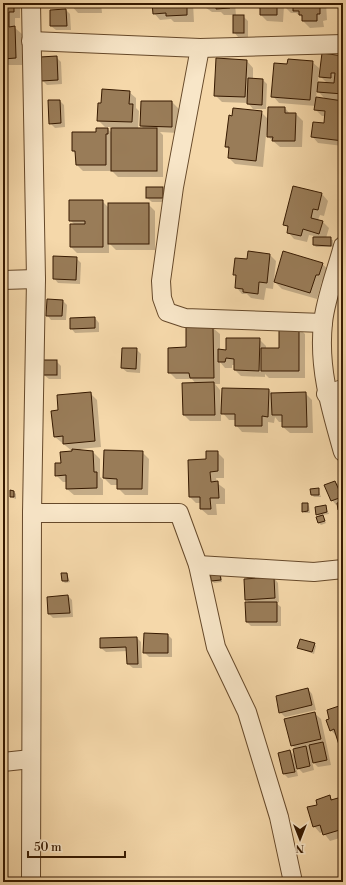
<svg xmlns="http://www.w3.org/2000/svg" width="346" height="885" viewBox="0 0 346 885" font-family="'Libre Bodoni',serif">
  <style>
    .shadow { fill: #0003; fill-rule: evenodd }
    .building { fill: #997c58; stroke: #361900 }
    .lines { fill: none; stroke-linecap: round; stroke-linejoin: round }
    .minor-casing { stroke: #66492a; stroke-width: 20 }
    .minor { stroke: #f8e6c8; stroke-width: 18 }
  </style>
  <rect width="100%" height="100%" fill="#f5d8aa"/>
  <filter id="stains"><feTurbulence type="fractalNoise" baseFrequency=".005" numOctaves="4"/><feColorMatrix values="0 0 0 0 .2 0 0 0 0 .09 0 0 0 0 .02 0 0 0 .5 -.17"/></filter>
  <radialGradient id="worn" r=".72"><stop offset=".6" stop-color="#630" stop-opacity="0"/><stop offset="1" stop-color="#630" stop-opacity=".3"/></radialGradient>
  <g class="shadow">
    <path d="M 3,3 L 15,3 L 20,7 L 20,18 L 15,18 L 15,28 L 22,34 L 22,65 L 3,65 Z"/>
    <path d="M 69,3 L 101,3 L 102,13 L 78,13 Z"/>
    <path d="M 153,3 L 193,3 L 194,22 L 174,22 L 171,19 L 160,20 L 154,13 Z"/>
    <path d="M 199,3 L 235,3 L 236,16 L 243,16 L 248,21 L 248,37 L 238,37 L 234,32 L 234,15 L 224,15 L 221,12 L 212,12 Z"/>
    <path d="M 242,3 L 326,3 L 327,20 L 323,21 L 324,27 L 310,28 L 303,21 L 302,17 L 296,13 L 291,13 L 284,6 L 283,22 L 267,21 L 261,15 L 261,10 L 256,6 L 245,6 Z"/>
    <path d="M 333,3 L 343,3 L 343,4 L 335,4 Z"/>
    <path d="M 66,10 L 70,14 L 71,30 L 56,30 L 51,26 Z"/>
    <path d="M 56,57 L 61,62 L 62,84 L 47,85 L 42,80 Z"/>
    <path d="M 343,57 L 343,146 L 318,143 L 312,136 L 325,124 L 326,116 L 322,116 L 315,109 L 316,106 L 279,103 L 273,96 L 288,65 L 312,62 L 319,68 L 318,83 L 328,84 L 320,76 ZM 317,90 L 326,100 L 316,98 Z"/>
    <path d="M 247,61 L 253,68 L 253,79 L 263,80 L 267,84 L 266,109 L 253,109 L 248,103 L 222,102 L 215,95 Z"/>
    <path d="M 129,92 L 136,98 L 136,108 L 139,111 L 138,129 L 144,129 L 141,126 L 142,102 L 172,102 L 179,109 L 178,133 L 160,132 L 163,135 L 163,177 L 118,177 L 112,171 L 83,171 L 77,165 L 76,154 L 73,151 L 73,133 L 97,132 L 108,129 L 112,133 L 112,127 L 105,127 L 98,120 L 102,104 Z"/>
    <path d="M 60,101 L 64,105 L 65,127 L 55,128 L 50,123 Z"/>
    <path d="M 269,108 L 285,108 L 290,114 L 296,114 L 303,121 L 302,147 L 280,147 L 266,135 L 263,167 L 235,164 L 229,158 L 230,150 L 226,147 L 261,112 L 268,119 Z"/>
    <path d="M 293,187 L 322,194 L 328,201 L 324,216 L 320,215 L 318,220 L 322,221 L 329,228 L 326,238 L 333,240 L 333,247 L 316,247 L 314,245 L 314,236 L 309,235 L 307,242 L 294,239 L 288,232 L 289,229 L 284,224 Z"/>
    <path d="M 163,188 L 167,192 L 167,202 L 152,202 L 147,198 Z"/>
    <path d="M 102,201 L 109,208 L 148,204 L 155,211 L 155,250 L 116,250 L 109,243 L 109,253 L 77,253 L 71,247 L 75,225 L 70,220 Z"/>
    <path d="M 270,255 L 276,261 L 273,289 L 266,288 L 264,300 L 251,298 L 247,294 L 242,294 L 236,287 L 237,277 L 234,274 L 248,260 Z"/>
    <path d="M 76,258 L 81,263 L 80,284 L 58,283 L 54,278 Z"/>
    <path d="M 322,264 L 329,270 L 325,281 L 322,281 L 317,299 L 282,289 L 275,282 Z"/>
    <path d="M 63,301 L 67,305 L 66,320 L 51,320 L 47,315 Z"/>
    <path d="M 95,318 L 99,323 L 99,332 L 75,333 L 71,328 Z"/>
    <path d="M 298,327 L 305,334 L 305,378 L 269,378 L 265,374 L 265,377 L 241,376 L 235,370 L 235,365 L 232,365 L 232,368 L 225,368 L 220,362 L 220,384 L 215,384 L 220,390 L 221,411 L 269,390 L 273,394 L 306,394 L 312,400 L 313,433 L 290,433 L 283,427 L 283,422 L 279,422 L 275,417 L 274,423 L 268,422 L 268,433 L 242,432 L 236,425 L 236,420 L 229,420 L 221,411 L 221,421 L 190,421 L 184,415 L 196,384 L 192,379 L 176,379 L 169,372 L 187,348 L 213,328 L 220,334 L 220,350 L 226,351 L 259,339 L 266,346 L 266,349 L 280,349 Z"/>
    <path d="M 136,349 L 141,354 L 140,373 L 127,372 L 122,368 Z"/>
    <path d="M 56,361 L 61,366 L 61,379 L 49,379 L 44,375 Z"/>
    <path d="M 91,394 L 97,400 L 101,447 L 80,449 L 83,452 L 93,452 L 100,459 L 100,477 L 103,480 L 103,495 L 74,495 L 67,489 L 67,482 L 63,482 L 56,475 L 62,464 L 72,451 L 55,437 L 59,411 Z"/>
    <path d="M 142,452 L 149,459 L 148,495 L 125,495 L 118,488 L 118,485 L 111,485 L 104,478 Z"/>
    <path d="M 217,452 L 224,459 L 224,478 L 216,478 L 217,483 L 225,489 L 225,504 L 216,504 L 217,515 L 208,515 L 201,509 L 201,503 L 196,503 L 190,497 Z"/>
    <path d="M 335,482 L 340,486 L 343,495 L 343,511 L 341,511 L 338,504 L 336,505 L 332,500 Z"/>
    <path d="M 318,489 L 321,497 L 314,497 L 312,495 Z"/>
    <path d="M 14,492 L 16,494 L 16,499 L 11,497 Z"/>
    <path d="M 307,504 L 309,506 L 310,513 L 305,513 L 303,511 Z"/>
    <path d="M 325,506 L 329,514 L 322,515 L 326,523 L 321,525 L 319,523 L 320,517 L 317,514 Z"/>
    <path d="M 221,572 L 222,582 L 214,583 L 212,581 Z"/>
    <path d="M 67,574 L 70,582 L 65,583 L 63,581 Z"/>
    <path d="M 274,578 L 278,583 L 279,602 L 276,603 L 281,607 L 281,626 L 251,626 L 247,622 L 250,603 L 246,600 Z"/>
    <path d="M 68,596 L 72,600 L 73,617 L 53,618 L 49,614 Z"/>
    <path d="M 168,635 L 172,639 L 172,657 L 149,657 L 144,652 Z"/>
    <path d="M 137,638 L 141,642 L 142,668 L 133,668 L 128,664 L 128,651 L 106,652 L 101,648 Z"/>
    <path d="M 314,644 L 316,646 L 314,654 L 299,648 Z"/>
    <path d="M 308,689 L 312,694 L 316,710 L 285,717 L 280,712 Z"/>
    <path d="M 341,707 L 343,708 L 343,748 L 339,745 L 337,737 L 331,730 Z"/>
    <path d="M 314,713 L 321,719 L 331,765 L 318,767 L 312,761 L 314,770 L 303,773 L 296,766 L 298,776 L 288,778 L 284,774 L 290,751 L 296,757 L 296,749 L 292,745 Z"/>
    <path d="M 330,797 L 333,800 L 338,799 L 343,803 L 343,837 L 330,841 L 323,832 L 320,833 L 314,826 L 318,805 Z"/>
  </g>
  <g class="building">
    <path d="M 3,3 L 14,3 L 14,12 L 9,12 L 9,27 L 15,26 L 16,58 L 3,59 Z"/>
    <path d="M 70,3 L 95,3 L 96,6 L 71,7 Z"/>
    <path d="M 152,3 L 187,3 L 187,15 L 166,16 L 166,13 L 153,14 Z"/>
    <path d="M 204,3 L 229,3 L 230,8 L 216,9 L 216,5 L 204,6 Z"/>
    <path d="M 255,3 L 277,3 L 277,15 L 260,15 L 260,6 L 255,6 Z"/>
    <path d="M 283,3 L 320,3 L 320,14 L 317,14 L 317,21 L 302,21 L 302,15 L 299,15 L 299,11 L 293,11 L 293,7 L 283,7 Z"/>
    <path d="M 66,9 L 67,26 L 50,26 L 50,10 Z"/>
    <rect x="233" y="15" width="11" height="18"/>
    <path d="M 322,53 L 343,56 L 343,94 L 317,92 L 318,82 L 334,83 L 335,73 L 331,73 L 331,78 L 319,77 Z"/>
    <path d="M 57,56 L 58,80 L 41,81 L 40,57 Z"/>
    <path d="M 216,58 L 247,60 L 245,97 L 214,96 Z"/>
    <path d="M 288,59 L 313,61 L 310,100 L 271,97 L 274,63 L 287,64 Z"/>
    <path d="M 248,78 L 263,79 L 262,105 L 247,104 Z"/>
    <path d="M 102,89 L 130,91 L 129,104 L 133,104 L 132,122 L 97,121 L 98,103 L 101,103 Z"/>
    <path d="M 316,97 L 343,101 L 343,141 L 311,137 L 313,122 L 324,123 L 325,111 L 314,110 Z"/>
    <path d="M 48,100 L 60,100 L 61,123 L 49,124 Z"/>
    <path d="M 141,101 L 172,101 L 172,127 L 140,126 Z"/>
    <path d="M 268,107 L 285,107 L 285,113 L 296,113 L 295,141 L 272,141 L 273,137 L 267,137 Z"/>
    <path d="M 233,108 L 262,111 L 256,161 L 228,158 L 229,147 L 225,147 L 229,115 L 232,116 Z"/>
    <path d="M 96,128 L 108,128 L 108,134 L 106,134 L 106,165 L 76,165 L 75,151 L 72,151 L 72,132 L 96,132 Z"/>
    <rect x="111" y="128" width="46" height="43"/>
    <path d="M 293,186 L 322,193 L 318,210 L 313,209 L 311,218 L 323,221 L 319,234 L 303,229 L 301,236 L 287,233 L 288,226 L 283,225 Z"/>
    <rect x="146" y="187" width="17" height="11"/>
    <path d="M 69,200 L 103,200 L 103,247 L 70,247 L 70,224 L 85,224 L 85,221 L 69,221 Z"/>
    <rect x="108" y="203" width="41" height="41"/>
    <path d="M 313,237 L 331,237 L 331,246 L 313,245 Z"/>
    <path d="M 248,251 L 270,254 L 267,283 L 259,282 L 258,294 L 243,292 L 243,289 L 235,288 L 236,275 L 233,275 L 235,258 L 247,259 Z"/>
    <path d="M 283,251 L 323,263 L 319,275 L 316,275 L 310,293 L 274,282 Z"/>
    <path d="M 53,256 L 77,257 L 76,280 L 53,279 Z"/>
    <path d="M 47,299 L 63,300 L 62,316 L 46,316 Z"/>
    <path d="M 95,317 L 95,328 L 70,329 L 70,318 Z"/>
    <path d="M 279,326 L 299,326 L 299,371 L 261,371 L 261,348 L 279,348 Z"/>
    <path d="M 186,327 L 213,327 L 214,378 L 190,378 L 189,373 L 168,373 L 168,348 L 186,347 Z"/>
    <path d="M 226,338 L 260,338 L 259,371 L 234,370 L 234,359 L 226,358 L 225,362 L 218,362 L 218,349 L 226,350 Z"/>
    <path d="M 122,348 L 137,348 L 136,369 L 121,368 Z"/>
    <rect x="43" y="360" width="14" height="15"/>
    <path d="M 214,382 L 215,415 L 183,415 L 182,383 Z"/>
    <path d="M 222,388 L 269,389 L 268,417 L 262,416 L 262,426 L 235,426 L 235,414 L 221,414 Z"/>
    <path d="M 91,392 L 95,441 L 63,444 L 63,436 L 54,437 L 51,411 L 58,410 L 57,395 Z"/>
    <path d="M 306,392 L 307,427 L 282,427 L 282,415 L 272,415 L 271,393 Z"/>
    <path d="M 72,449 L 93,451 L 94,472 L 97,472 L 97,488 L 66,489 L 66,475 L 55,476 L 55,463 L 61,463 L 60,452 L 72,451 Z"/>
    <path d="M 104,450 L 143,451 L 142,489 L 117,489 L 117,479 L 103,478 Z"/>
    <path d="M 206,451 L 218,451 L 218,471 L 210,472 L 211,482 L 218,481 L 219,498 L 210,498 L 211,509 L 200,509 L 200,497 L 189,497 L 188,460 L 206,459 Z"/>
    <path d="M 335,481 L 342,497 L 331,501 L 324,485 Z"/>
    <path d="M 319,488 L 319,495 L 311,495 L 310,489 Z"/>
    <path d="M 10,490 L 14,491 L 14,497 L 10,497 Z"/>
    <path d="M 343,502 L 343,509 L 338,510 L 337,503 Z"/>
    <path d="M 302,503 L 308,503 L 308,511 L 302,512 Z"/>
    <path d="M 326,505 L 327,512 L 316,515 L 315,507 Z"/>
    <path d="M 323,515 L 325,521 L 318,523 L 316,517 Z"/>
    <rect x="341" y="542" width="2" height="10"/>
    <path d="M 219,569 L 221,580 L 211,581 L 210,570 Z"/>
    <path d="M 61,573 L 67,573 L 68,581 L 62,581 Z"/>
    <path d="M 274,577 L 275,598 L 245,600 L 244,579 Z"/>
    <path d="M 68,595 L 70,613 L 48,614 L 47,597 Z"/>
    <path d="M 245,602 L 277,602 L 277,622 L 246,622 Z"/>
    <path d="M 144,633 L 168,634 L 168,653 L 143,653 Z"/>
    <path d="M 137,637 L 138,664 L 127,664 L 126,647 L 100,648 L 100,638 Z"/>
    <path d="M 300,639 L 315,643 L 312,652 L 297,648 Z"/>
    <path d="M 308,688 L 312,705 L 279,713 L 276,696 Z"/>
    <path d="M 342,705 L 343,744 L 339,745 L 334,729 L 330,731 L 326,720 L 329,719 L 327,710 Z"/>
    <path d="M 315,712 L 321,739 L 291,746 L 284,719 Z"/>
    <path d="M 323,742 L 327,760 L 313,763 L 309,745 Z"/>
    <path d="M 306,746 L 310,766 L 297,769 L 293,749 Z"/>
    <path d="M 290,750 L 295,772 L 283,774 L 278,753 Z"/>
    <path d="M 330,795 L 331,800 L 338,798 L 340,803 L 343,802 L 343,829 L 323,835 L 320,825 L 313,827 L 307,807 L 317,805 L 316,800 Z"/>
  </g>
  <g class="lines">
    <g class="minor-casing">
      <g id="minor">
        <path d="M 31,3 L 36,279 L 32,513 L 31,882"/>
        <path d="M 31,41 L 200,48 L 343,44"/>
        <path d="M 200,48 L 174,187 L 161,281 L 162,298 L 167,312 L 185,318 L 323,323"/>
        <path d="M 343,246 C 337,269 325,300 323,323 C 318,368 331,410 343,452"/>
        <path d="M 3,280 L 36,279"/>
        <path d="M 326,394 L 343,389"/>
        <path d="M 32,513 L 179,513 L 198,565 L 216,647 L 247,712 L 279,817 L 293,882"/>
        <path d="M 198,565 L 314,572 L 343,569"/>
        <path d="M 3,762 L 31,759"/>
      </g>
    </g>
    <use href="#minor" class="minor"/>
  </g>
  <rect width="346" height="885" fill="none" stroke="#f5d8aa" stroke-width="16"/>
  <rect x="4" y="4" width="338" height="877" fill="none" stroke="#361900" stroke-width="2"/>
  <rect x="8" y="8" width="330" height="869" fill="none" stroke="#361900"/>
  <g transform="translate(300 839) rotate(180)" stroke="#f8e6c8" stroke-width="3" paint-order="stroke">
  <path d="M0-3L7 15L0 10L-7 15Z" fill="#361900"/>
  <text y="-6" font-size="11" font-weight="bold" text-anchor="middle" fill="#361900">N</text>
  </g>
  <path d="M28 851v6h97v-6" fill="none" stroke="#361900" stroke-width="2"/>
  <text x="34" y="851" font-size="12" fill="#361900" stroke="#f8e6c8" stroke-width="3" paint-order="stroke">50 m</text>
  <rect width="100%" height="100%" filter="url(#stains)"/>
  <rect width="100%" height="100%" fill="url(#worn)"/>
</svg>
